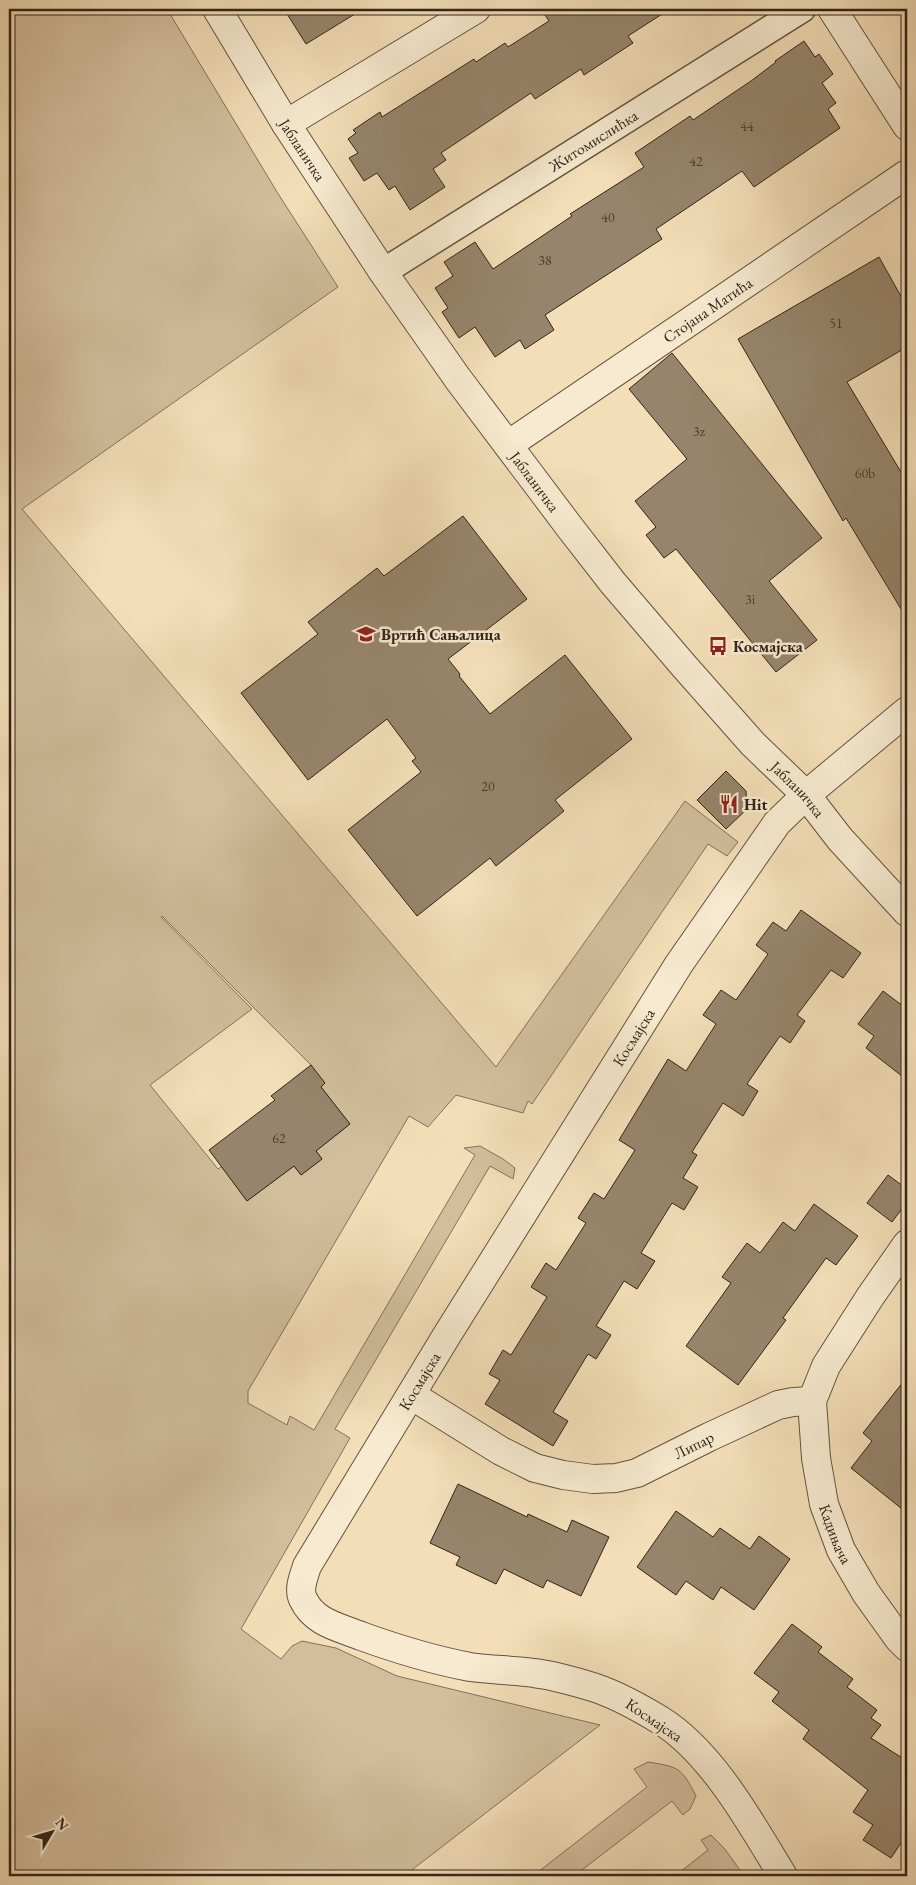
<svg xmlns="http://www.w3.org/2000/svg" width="916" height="1885" viewBox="0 0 916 1885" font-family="'EB Garamond',serif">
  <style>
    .green { fill: #d2be9c; stroke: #82715b; fill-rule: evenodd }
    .building { fill: #96856c; stroke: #32241a }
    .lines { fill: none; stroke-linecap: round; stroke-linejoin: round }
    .pedestrian-casing { stroke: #625241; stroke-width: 29 }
    .minor-casing { stroke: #625241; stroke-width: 30 }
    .tertiary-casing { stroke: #625241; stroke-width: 30 }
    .pedestrian { stroke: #f7ead0; stroke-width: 26 }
    .minor { stroke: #f7ead0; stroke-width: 28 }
    .tertiary { stroke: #f7ead0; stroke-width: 28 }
    .labels { text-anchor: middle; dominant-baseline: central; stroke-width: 5; stroke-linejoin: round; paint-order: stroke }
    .number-label { font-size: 14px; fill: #4b3c2e }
    .street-label { font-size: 16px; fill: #32241a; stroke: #f7ead0 }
    .poi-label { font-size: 16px; font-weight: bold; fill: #32241a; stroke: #f7ead0; text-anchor: start }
  </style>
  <rect width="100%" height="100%" fill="#f3deb7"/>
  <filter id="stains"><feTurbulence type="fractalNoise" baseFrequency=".004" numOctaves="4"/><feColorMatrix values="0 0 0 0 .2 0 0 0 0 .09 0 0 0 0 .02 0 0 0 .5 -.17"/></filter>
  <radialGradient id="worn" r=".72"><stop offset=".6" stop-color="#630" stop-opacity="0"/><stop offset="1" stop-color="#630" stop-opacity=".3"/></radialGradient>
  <g class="green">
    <path d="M 9,9 L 167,9 L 277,192 L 338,287 L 22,509 L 496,1067 L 685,801 L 738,842 L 727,856 L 708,844 L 532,1104 L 528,1101 L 523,1113 L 456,1095 L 428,1127 L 409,1116 L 248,1391 L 248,1403 L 287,1425 L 290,1416 L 314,1430 L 475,1155 L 464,1148 L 480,1146 L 503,1159 L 515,1168 L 513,1179 L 490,1166 L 335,1429 L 350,1438 L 241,1629 L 281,1659 L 292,1646 L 302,1641 L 336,1648 L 397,1676 L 600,1725 L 404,1876 L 9,1876 ZM 162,916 L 311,1065 L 321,1087 L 350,1124 L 316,1151 L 322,1159 L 301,1175 L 294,1166 L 247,1201 L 234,1183 L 226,1164 L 218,1169 L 150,1085 L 252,1009 L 161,917 Z"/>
    <path d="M 648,1762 C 679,1767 681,1767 696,1796 L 690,1809 L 683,1815 L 672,1801 L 574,1876 L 533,1876 L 647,1787 L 634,1769 Z"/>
    <path d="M 711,1835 L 724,1848 L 742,1873 L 741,1876 L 675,1876 L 708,1850 L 701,1840 Z"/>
  </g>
  <g class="building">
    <path d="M 284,9 L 363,9 L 306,44 Z"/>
    <path d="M 541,9 L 670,9 L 628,36 L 633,43 L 584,75 L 581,69 L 535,99 L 531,93 L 441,153 L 446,160 L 433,169 L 445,187 L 410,210 L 395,186 L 389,190 L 377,173 L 364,181 L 349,158 L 358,153 L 348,139 L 356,133 L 353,130 L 380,112 L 382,117 L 474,59 L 476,62 L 505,43 L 508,47 L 549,21 Z"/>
    <path d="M 804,41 L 815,57 L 819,54 L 833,74 L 822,83 L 836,103 L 828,109 L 840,128 L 754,187 L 742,171 L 656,229 L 662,239 L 545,315 L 554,330 L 525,349 L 520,340 L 495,357 L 475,327 L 459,338 L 442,312 L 448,308 L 435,288 L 453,276 L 444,262 L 475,242 L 493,269 L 572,216 L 570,214 L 644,167 L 635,153 L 690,116 L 693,120 L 751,81 L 776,62 L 775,61 Z"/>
    <path d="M 879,257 L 907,307 L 907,347 L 847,382 L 907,482 L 907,619 L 846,518 L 843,521 L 738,339 Z"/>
    <path d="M 672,353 L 822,538 L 769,581 L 817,640 L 776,672 L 676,549 L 664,558 L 646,535 L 656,527 L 635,501 L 687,459 L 629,389 Z"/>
    <path d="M 463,516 L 527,599 L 448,659 L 460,674 L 459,676 L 490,714 L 565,655 L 632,739 L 555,800 L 564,811 L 496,866 L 490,858 L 417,916 L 348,830 L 421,772 L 412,761 L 416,758 L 387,719 L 308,780 L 241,693 L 318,634 L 308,622 L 377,568 L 384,576 Z"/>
    <path d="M 726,771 L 746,791 L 747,809 L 726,829 L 697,800 Z"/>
    <path d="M 801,910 L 861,953 L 843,978 L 831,970 L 797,1015 L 805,1021 L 790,1043 L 780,1036 L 747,1084 L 758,1091 L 743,1116 L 723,1103 L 692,1152 L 697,1155 L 683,1178 L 698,1187 L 684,1210 L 672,1203 L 641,1253 L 655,1261 L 637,1289 L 624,1281 L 596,1326 L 611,1335 L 596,1359 L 588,1354 L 553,1412 L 568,1421 L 553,1446 L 485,1404 L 500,1380 L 489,1374 L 503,1350 L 511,1355 L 547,1297 L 531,1287 L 546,1263 L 556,1270 L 586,1223 L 578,1218 L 594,1193 L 604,1199 L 635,1150 L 619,1140 L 668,1059 L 686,1071 L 716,1024 L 703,1015 L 721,990 L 736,1000 L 768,954 L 756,945 L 773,922 L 786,931 Z"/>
    <path d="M 883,991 L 907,1009 L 907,1080 L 866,1048 L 874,1036 L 858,1024 Z"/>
    <path d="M 311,1065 L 325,1083 L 321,1087 L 350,1124 L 316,1151 L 322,1159 L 301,1175 L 294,1166 L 247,1201 L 209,1150 L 275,1100 L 271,1096 Z"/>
    <path d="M 888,1175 L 907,1189 L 907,1202 L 892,1222 L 867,1203 Z"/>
    <path d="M 814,1204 L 858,1236 L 836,1265 L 826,1258 L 783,1318 L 786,1320 L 738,1385 L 686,1346 L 731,1283 L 722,1277 L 747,1243 L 760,1253 L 783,1222 L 795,1231 Z"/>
    <path d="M 907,1377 L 907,1513 L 851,1468 L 872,1441 L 863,1433 Z"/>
    <path d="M 458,1484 L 527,1517 L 528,1514 L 567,1532 L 572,1520 L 609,1537 L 581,1596 L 547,1580 L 543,1588 L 504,1569 L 496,1584 L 456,1565 L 460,1557 L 430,1543 Z"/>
    <path d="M 676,1511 L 713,1537 L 720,1528 L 750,1549 L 759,1536 L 790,1559 L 754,1610 L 721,1587 L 713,1600 L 686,1581 L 676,1595 L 637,1567 Z"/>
    <path d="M 792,1624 L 822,1647 L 818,1652 L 853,1679 L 847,1687 L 877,1710 L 871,1718 L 881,1725 L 871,1738 L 907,1761 L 907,1834 L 891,1858 L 863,1840 L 873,1825 L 853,1812 L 868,1790 L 803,1739 L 809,1730 L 772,1701 L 779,1692 L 754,1673 Z"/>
  </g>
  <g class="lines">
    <g class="pedestrian-casing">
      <g id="pedestrian">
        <path id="s1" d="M 383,272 L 802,9"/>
      </g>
    </g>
    <g class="minor-casing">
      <g id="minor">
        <path d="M 832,9 L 907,126"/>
        <path d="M 286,124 L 476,9"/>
        <path id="s2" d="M 508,445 L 907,174"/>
        <path id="s3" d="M 907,1244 L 870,1297 L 826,1366 L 812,1401 L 816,1458 L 824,1504 L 841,1550 L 866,1593 L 899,1639 L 907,1647"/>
        <path id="s4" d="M 411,1395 L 501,1451 L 535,1468 L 563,1475 L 593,1479 L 616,1478 L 637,1473 L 709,1437 L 778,1405 L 793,1402 L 812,1401"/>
        <path id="s5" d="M 783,1876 C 752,1825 712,1752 660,1720 C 637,1706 612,1692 586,1685 C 569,1680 551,1675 534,1673 C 513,1670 491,1670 470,1667 C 433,1660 397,1649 361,1636 C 339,1627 314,1623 303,1599 C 298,1589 304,1576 307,1566 L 447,1335 L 679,964 L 777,823 L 806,795"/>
      </g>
    </g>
    <g class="tertiary-casing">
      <g id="tertiary">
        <path id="s6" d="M 217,9 L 286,124 L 383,272 L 458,379 L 571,529 L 613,583 L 684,666 L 753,744 L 806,795 L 840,839 L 907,912"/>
        <path d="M 806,795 L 907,711"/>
      </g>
    </g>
    <use href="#pedestrian" class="pedestrian"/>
    <use href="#minor" class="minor"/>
    <use href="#tertiary" class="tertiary"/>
  </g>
  <defs>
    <g id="school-bare" transform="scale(1.5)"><path d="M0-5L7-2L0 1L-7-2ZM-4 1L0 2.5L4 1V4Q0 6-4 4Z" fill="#8f2418" stroke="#f7ead0" stroke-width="2.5" paint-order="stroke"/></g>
    <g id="bus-bare" transform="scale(1.5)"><path d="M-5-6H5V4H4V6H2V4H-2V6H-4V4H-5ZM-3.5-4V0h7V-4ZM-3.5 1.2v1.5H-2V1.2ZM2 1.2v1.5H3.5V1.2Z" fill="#8f2418" stroke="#f7ead0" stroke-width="2.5" paint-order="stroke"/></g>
    <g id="restaurant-bare" transform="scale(1.5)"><path d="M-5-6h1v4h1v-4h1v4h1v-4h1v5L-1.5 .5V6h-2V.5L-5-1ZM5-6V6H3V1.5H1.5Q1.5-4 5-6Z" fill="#8f2418" stroke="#f7ead0" stroke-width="2.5" paint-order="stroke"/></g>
  </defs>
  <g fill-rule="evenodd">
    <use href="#school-bare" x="366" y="634"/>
    <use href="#bus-bare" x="718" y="646"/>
    <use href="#restaurant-bare" x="729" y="804"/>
  </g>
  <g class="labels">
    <g class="number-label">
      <text x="747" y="126">44</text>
      <text x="696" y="161">42</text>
      <text x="608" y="217">40</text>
      <text x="545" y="260">38</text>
      <text x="836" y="323">51</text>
      <text x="699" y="431">3z</text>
      <text x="865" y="473">60b</text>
      <text x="750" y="599">3i</text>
      <text x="488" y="786">20</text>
      <text x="279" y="1138">62</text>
    </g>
    <g class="street-label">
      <text stroke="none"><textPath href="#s1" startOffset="248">Житомислићка</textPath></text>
      <text stroke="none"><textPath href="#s6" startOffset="165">Јабланичка</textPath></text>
      <text stroke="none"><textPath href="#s2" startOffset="241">Стојана Матића</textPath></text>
      <text stroke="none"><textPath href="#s6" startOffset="570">Јабланичка</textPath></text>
      <text stroke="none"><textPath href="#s6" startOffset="975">Јабланичка</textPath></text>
      <text stroke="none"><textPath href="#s5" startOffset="1240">Космајска</textPath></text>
      <text stroke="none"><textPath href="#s5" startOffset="835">Космајска</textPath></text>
      <text stroke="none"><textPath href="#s4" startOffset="311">Липар</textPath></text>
      <text stroke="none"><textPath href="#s3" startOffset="320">Кадињача</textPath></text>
      <text transform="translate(654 1720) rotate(34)">Космајска</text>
    </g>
    <g class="poi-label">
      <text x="381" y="634">Вртић Сањалица</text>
      <text x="733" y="646">Космајска</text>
      <text x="744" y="804">Hit</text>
    </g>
  </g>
  <rect width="916" height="1885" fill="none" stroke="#f3deb7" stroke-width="30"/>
  <rect x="10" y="10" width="896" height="1865" fill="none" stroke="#32241a" stroke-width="2.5"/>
  <rect x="15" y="15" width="886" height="1855" fill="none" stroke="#32241a"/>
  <g transform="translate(52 1832) rotate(52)" stroke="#f7ead0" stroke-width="4" paint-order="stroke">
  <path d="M0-4L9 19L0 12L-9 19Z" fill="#32241a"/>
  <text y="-8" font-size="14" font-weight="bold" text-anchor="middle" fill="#32241a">N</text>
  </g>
  <rect width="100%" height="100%" filter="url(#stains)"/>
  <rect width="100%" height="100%" fill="url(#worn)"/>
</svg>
